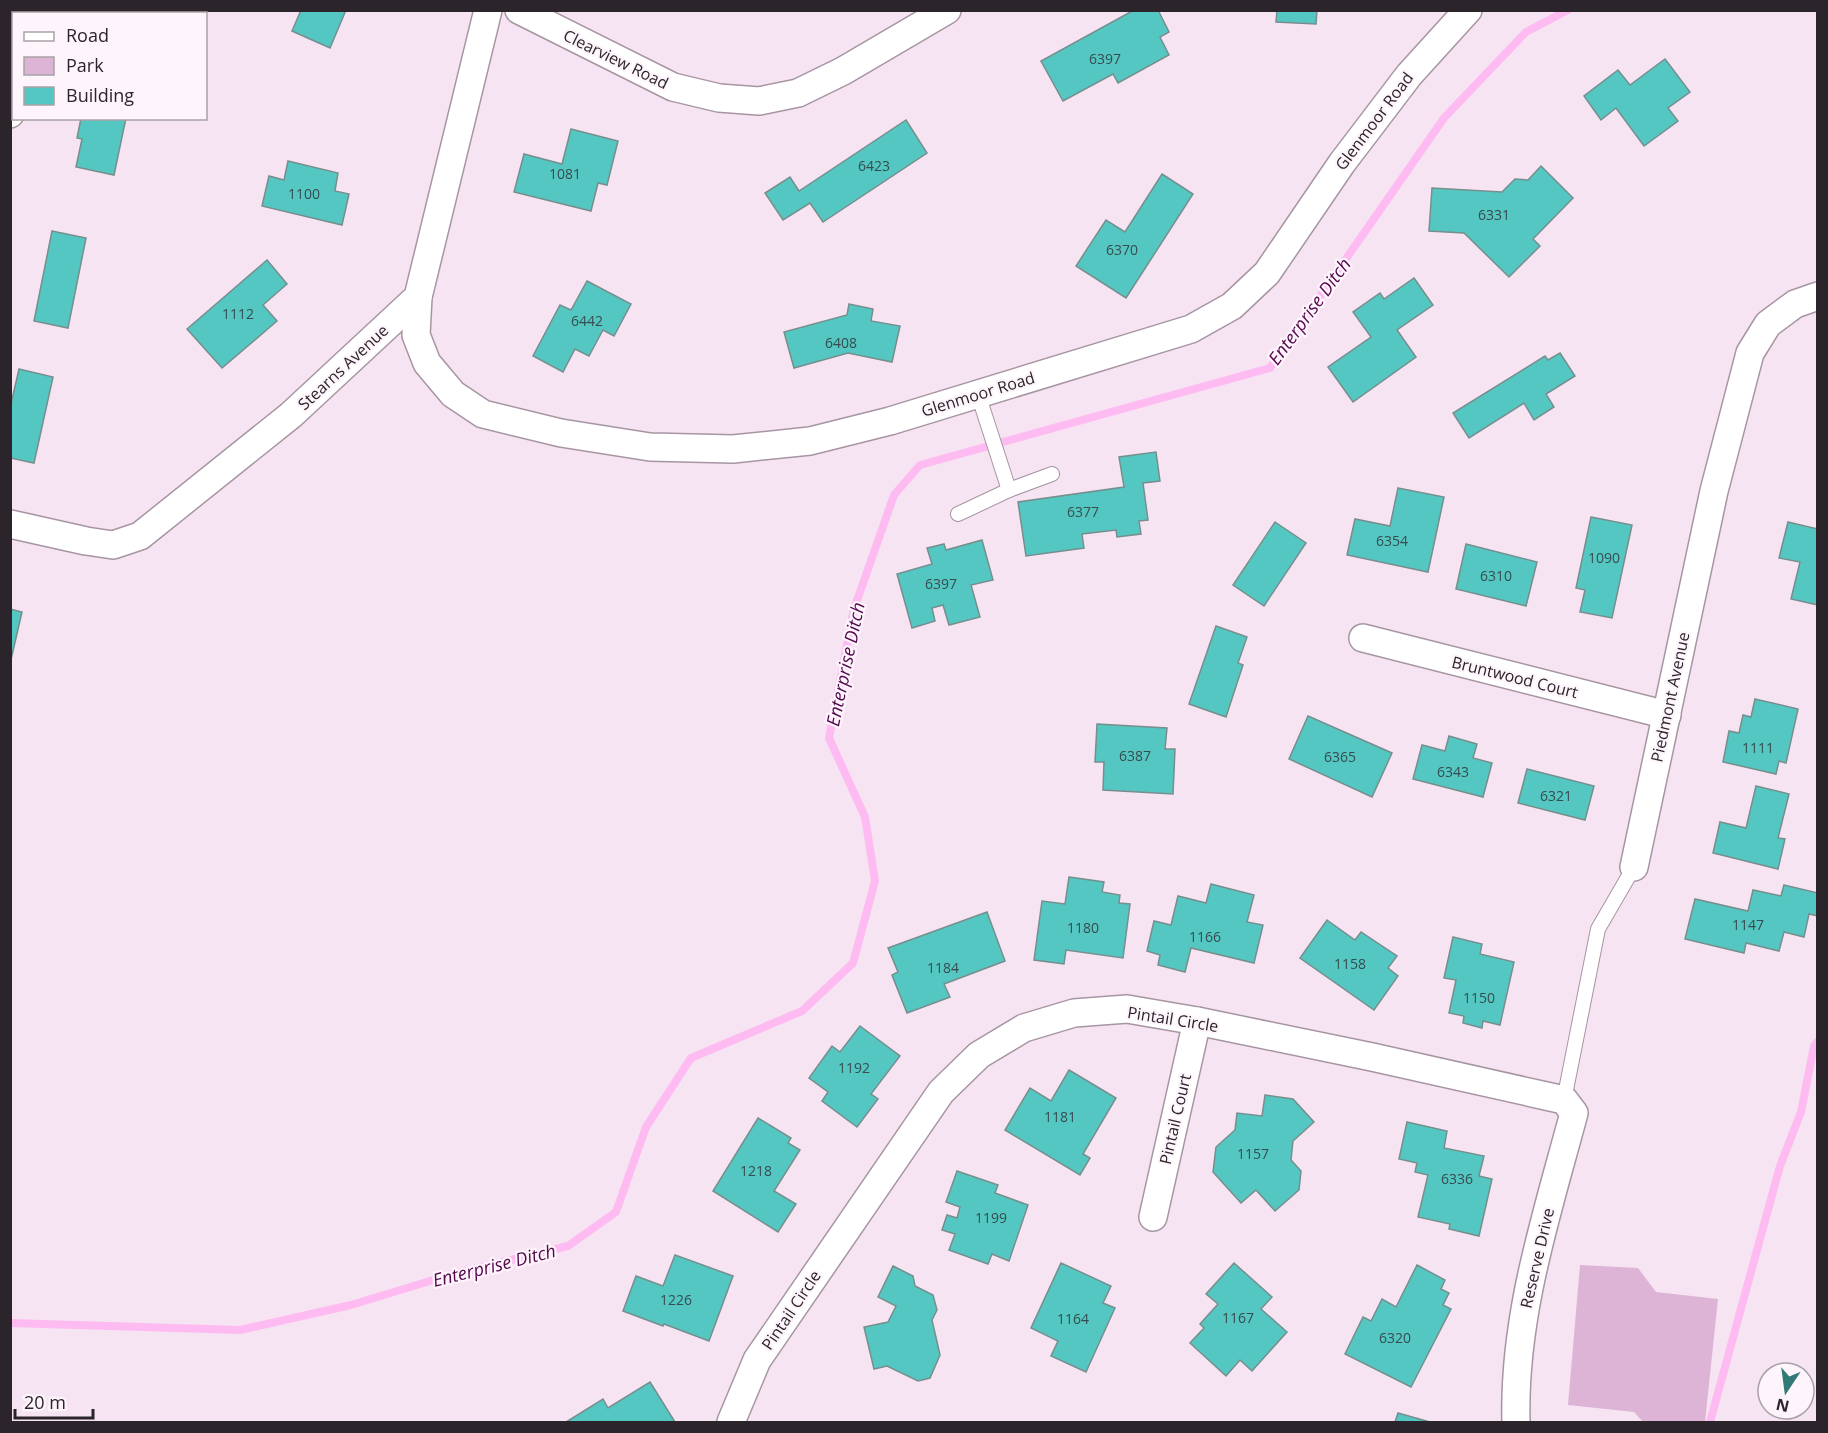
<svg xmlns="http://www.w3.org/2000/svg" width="1828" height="1433" viewBox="0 0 1828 1433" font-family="'Open Sans',sans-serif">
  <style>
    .green { fill: #ddb4d6 }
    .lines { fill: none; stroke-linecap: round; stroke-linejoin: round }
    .stream { stroke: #fdbbf2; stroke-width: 8 }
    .building { fill: #55c7c2; stroke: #768e8d; stroke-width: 1.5 }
    .service-casing { stroke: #a695a3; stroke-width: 16 }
    .minor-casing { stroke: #a695a3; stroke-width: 30 }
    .service { stroke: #fff; stroke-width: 14 }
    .minor { stroke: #fff; stroke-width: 27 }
    .labels { text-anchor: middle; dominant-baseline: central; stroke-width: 4.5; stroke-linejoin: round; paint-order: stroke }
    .number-label { font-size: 14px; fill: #364d50 }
    .street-label { font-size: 16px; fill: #2b242a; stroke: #fdf5fb }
    .water-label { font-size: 18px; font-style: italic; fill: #54064d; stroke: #fdf5fb }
  </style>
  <rect width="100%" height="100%" fill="#f7e4f3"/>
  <path class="green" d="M 1580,1265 L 1638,1268 L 1656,1292 L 1718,1299 L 1705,1422 L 1643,1422 L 1634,1412 L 1568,1405 Z"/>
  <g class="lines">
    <g class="stream">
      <path d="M 10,1323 L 240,1330 L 351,1305 L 453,1274 L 568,1246 L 616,1212 L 646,1127 L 691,1058 L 802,1011 L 853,963 L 875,881 L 865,817 L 829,738 L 854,609 L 894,495 L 920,465 L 1270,368 L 1444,118 L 1526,32 L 1568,10"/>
      <path d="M 1710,1422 L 1780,1166 L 1801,1112 L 1814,1046 L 1818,1041"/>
    </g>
  </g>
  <g class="building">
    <path d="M 105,10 L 146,10 L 146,14 L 104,14 Z"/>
    <path d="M 301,10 L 346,10 L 330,48 L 292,31 Z"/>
    <path d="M 1134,10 L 1158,10 L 1169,32 L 1160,37 L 1169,55 L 1118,83 L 1113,74 L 1063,101 L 1041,61 Z"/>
    <path d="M 1277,10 L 1317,10 L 1316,24 L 1276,22 Z"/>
    <path d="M 1665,59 L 1690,92 L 1668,108 L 1678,121 L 1644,146 L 1616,108 L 1601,120 L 1584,96 L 1618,70 L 1630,85 Z"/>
    <path d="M 81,118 L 126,118 L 114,175 L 76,167 L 82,139 L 77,138 Z"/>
    <path d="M 906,120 L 927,153 L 823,222 L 810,203 L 783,220 L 765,193 L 790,177 L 799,191 Z"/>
    <path d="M 571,129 L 618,141 L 607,185 L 598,183 L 591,211 L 514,192 L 524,154 L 562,164 Z"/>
    <path d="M 288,161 L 338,173 L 335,191 L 349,194 L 342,225 L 262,206 L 269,176 L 284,180 Z"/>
    <path d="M 1541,166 L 1573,198 L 1533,239 L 1540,246 L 1509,277 L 1464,233 L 1429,231 L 1432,188 L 1502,192 L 1515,179 L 1528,180 Z"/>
    <path d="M 1162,174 L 1193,194 L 1126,298 L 1076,266 L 1106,220 L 1125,232 Z"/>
    <path d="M 52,231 L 86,238 L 68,328 L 34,321 Z"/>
    <path d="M 267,260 L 287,284 L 263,305 L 277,321 L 222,368 L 187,329 Z"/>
    <path d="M 1414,278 L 1433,305 L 1397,330 L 1416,357 L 1353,402 L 1328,367 L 1371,337 L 1353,312 L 1380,293 L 1384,299 Z"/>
    <path d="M 587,281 L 631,304 L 614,336 L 603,330 L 589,356 L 575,349 L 563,372 L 533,356 L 560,305 L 571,310 Z"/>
    <path d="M 849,304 L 873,309 L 871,321 L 900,326 L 892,362 L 848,353 L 794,368 L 784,332 L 847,315 Z"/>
    <path d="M 1560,353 L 1575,376 L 1546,394 L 1554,407 L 1534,420 L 1524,403 L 1469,438 L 1453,413 L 1545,356 L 1548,360 Z"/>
    <path d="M 19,369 L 53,377 L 34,463 L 10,458 L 10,408 Z"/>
    <path d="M 1156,452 L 1160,481 L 1143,483 L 1148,520 L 1139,521 L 1141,534 L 1117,537 L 1116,530 L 1082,534 L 1084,548 L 1026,556 L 1018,502 L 1124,487 L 1119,457 Z"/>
    <path d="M 1398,488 L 1444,497 L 1428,572 L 1347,555 L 1355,519 L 1390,526 Z"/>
    <path d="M 1591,517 L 1632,525 L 1612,618 L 1580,612 L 1585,590 L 1576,588 Z"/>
    <path d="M 1275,522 L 1306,543 L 1264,606 L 1233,585 Z"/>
    <path d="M 1788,522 L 1818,529 L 1818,605 L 1791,599 L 1800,562 L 1779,558 Z"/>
    <path d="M 982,540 L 993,580 L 971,585 L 980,617 L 949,625 L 943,605 L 932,608 L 935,621 L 912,628 L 897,574 L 932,564 L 927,548 L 944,544 L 946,550 Z"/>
    <path d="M 1466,544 L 1537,562 L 1526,606 L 1456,589 Z"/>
    <path d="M 10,609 L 22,612 L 10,664 Z"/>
    <path d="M 1216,626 L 1247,637 L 1238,663 L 1243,665 L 1226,717 L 1189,704 Z"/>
    <path d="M 1755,699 L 1798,709 L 1786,763 L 1779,761 L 1776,774 L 1723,762 L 1729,731 L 1739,733 L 1743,715 L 1751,717 Z"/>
    <path d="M 1308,716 L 1392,753 L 1372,797 L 1289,759 Z"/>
    <path d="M 1097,724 L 1167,728 L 1165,749 L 1175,749 L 1173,794 L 1103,790 L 1104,762 L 1095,762 Z"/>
    <path d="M 1449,736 L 1477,744 L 1473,758 L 1492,763 L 1483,797 L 1413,779 L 1422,745 L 1445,751 Z"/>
    <path d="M 1527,769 L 1594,786 L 1585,820 L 1518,803 Z"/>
    <path d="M 1756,786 L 1789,794 L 1778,838 L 1785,839 L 1778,869 L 1713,853 L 1720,822 L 1746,828 Z"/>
    <path d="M 1069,877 L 1104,882 L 1102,892 L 1120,895 L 1119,903 L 1130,904 L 1123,958 L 1066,950 L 1064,964 L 1034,960 L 1042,901 L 1065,904 Z"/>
    <path d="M 1211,884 L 1254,895 L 1247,922 L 1263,925 L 1254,963 L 1191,948 L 1185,972 L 1158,965 L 1160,955 L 1147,951 L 1154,921 L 1171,925 L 1178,896 L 1206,903 Z"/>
    <path d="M 1784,885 L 1818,893 L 1818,916 L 1809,914 L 1804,937 L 1784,932 L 1779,951 L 1746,943 L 1744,953 L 1685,939 L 1695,899 L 1748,911 L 1753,890 L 1781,896 Z"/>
    <path d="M 987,912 L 1005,961 L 944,984 L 950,997 L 907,1013 L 892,975 L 898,972 L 888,948 Z"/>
    <path d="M 1327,920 L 1355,940 L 1361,932 L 1397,956 L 1388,968 L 1398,976 L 1374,1010 L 1300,958 Z"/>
    <path d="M 1453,937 L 1482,944 L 1480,954 L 1514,962 L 1500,1025 L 1483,1021 L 1482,1028 L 1463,1023 L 1464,1016 L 1449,1013 L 1456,980 L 1444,978 Z"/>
    <path d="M 860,1026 L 900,1056 L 871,1094 L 878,1099 L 857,1127 L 822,1101 L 828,1092 L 809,1078 L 832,1046 L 840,1052 Z"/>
    <path d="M 1069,1070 L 1116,1098 L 1083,1154 L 1090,1158 L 1080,1175 L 1005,1130 L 1030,1088 L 1051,1101 Z"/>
    <path d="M 1265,1095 L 1293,1099 L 1314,1122 L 1293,1141 L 1291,1160 L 1301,1171 L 1299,1190 L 1275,1211 L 1256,1190 L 1241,1203 L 1213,1172 L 1216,1147 L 1235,1130 L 1237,1113 L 1262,1116 Z"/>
    <path d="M 758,1118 L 791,1138 L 788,1143 L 800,1150 L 774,1191 L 796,1204 L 778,1232 L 713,1191 Z"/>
    <path d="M 1407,1122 L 1447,1131 L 1444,1148 L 1484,1156 L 1479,1176 L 1492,1179 L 1479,1236 L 1449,1229 L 1450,1224 L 1418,1217 L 1428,1175 L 1415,1172 L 1417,1163 L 1399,1159 Z"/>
    <path d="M 957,1171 L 998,1185 L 995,1193 L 1028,1205 L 1009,1261 L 992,1254 L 988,1264 L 949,1250 L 955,1234 L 942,1230 L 947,1215 L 957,1218 L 960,1207 L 946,1202 Z"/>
    <path d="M 675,1255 L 733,1276 L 709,1341 L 664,1324 L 663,1326 L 623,1311 L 636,1276 L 663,1286 Z"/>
    <path d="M 1061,1263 L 1111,1286 L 1103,1303 L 1115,1308 L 1086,1372 L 1051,1356 L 1058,1341 L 1031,1328 Z"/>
    <path d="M 1234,1263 L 1272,1297 L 1261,1309 L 1287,1332 L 1252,1371 L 1240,1360 L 1226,1376 L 1190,1343 L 1204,1328 L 1200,1324 L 1218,1304 L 1206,1294 Z"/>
    <path d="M 1417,1265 L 1445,1280 L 1441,1289 L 1449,1293 L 1443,1305 L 1451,1309 L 1411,1387 L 1345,1354 L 1363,1317 L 1371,1321 L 1382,1299 L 1396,1307 Z"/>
    <path d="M 893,1266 L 913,1276 L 915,1286 L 933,1295 L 937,1310 L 932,1320 L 940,1355 L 930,1378 L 918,1381 L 887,1366 L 874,1369 L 864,1327 L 888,1322 L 896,1306 L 878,1297 Z"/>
    <path d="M 650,1382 L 675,1422 L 566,1422 L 603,1399 L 608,1408 Z"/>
    <path d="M 1398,1413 L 1430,1422 L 1395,1422 Z"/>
  </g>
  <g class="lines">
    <g class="service-casing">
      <g id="service">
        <path d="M 978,394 L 1009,490 L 1052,474"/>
        <path d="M 958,514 L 1009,490"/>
        <path d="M 1564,1100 L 1598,929 L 1634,867"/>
      </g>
    </g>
    <g class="minor-casing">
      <g id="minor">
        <path d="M 519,10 L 673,87 L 719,98 L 759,101 L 798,93 L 843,71 L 947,10"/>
        <path d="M 32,14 L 33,10"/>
        <path d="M 10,114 L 14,100"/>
        <path d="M 418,297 L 416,335 L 427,363 L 453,394 L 483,414 L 561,433 L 650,447 L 733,449 L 810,441 L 890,421 L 1191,329 L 1232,306 L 1267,273 L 1342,163 L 1409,75 L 1468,10"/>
        <path d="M 10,524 L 86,541 L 113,545 L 140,536 L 291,415 L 418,297 L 488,10"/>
        <path d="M 1363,638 L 1667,715"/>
        <path d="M 1634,867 L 1714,491 L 1750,353 L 1768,324 L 1795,304 L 1818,296"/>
        <path d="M 1153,1217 L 1197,1021"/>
        <path d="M 731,1422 L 757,1360 L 941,1092 L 979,1055 L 1024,1028 L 1074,1013 L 1127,1009 L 1197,1021 L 1372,1057 L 1564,1100 L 1574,1113 C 1547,1214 1513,1316 1516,1422"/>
      </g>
    </g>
    <use href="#service" class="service"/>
    <use href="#minor" class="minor"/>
  </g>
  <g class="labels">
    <g class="number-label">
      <text x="1105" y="58">6397</text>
      <text x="874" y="165">6423</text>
      <text x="565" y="173">1081</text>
      <text x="304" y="193">1100</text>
      <text x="1494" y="214">6331</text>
      <text x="1122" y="249">6370</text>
      <text x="238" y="313">1112</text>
      <text x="587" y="320">6442</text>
      <text x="841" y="342">6408</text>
      <text x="1083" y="511">6377</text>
      <text x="1392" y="540">6354</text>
      <text x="1604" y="557">1090</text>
      <text x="1496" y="575">6310</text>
      <text x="941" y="583">6397</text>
      <text x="1758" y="747">1111</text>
      <text x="1135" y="755">6387</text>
      <text x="1340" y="756">6365</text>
      <text x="1453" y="771">6343</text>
      <text x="1556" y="795">6321</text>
      <text x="1748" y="924">1147</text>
      <text x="1083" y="927">1180</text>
      <text x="1205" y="936">1166</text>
      <text x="1350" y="963">1158</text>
      <text x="943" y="967">1184</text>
      <text x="1479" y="997">1150</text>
      <text x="854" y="1067">1192</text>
      <text x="1060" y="1116">1181</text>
      <text x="1253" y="1153">1157</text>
      <text x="756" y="1170">1218</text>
      <text x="1457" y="1178">6336</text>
      <text x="991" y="1217">1199</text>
      <text x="676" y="1299">1226</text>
      <text x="1238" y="1317">1167</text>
      <text x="1073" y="1318">1164</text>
      <text x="1395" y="1337">6320</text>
    </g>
    <g class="street-label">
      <text transform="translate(616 59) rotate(26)">Clearview Road</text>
      <text transform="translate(1374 121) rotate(-53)">Glenmoor Road</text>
      <text transform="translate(343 367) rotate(-43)">Stearns Avenue</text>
      <text transform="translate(978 394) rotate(-17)">Glenmoor Road</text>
      <text transform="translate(1515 677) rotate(14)">Bruntwood Court</text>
      <text transform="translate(1670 697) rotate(-78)">Piedmont Avenue</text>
      <text transform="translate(1173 1019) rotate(9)">Pintail Circle</text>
      <text transform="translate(1175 1119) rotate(-77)">Pintail Court</text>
      <text transform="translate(1537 1258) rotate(-77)">Reserve Drive</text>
      <text transform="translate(791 1310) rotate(-56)">Pintail Circle</text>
    </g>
    <g class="water-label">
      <text transform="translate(1309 311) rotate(-54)">Enterprise Ditch</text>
      <text transform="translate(845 664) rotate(-78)">Enterprise Ditch</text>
      <text transform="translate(494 1265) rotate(-14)">Enterprise Ditch</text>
    </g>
  </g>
  <rect width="1828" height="1433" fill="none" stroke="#2b242a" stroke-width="24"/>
  <rect x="12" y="12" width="195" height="108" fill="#fdf5fb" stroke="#a9a1a7" stroke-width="1.5"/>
  <rect x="24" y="32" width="30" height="9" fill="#ffffff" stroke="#a9a1a7" stroke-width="1.5"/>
  <text x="66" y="42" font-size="18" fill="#2b242a">Road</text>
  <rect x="24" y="57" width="30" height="18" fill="#ddb4d6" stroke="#a9a1a7" stroke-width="1.5"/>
  <text x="66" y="72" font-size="18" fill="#2b242a">Park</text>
  <rect x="24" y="87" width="30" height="18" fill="#55c7c2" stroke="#a9a1a7" stroke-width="1.5"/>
  <text x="66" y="102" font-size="18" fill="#2b242a">Building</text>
  <g transform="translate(1786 1391) rotate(193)"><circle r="28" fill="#fdf5fb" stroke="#a9a1a7" stroke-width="1.5"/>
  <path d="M0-4.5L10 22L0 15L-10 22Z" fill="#307976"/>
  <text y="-9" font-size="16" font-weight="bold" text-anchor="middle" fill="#2b242a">N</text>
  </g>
  <path d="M15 1409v9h78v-9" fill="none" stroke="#2b242a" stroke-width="3"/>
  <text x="24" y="1409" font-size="18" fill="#2b242a" stroke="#fdf5fb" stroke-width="4.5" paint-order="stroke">20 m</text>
</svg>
